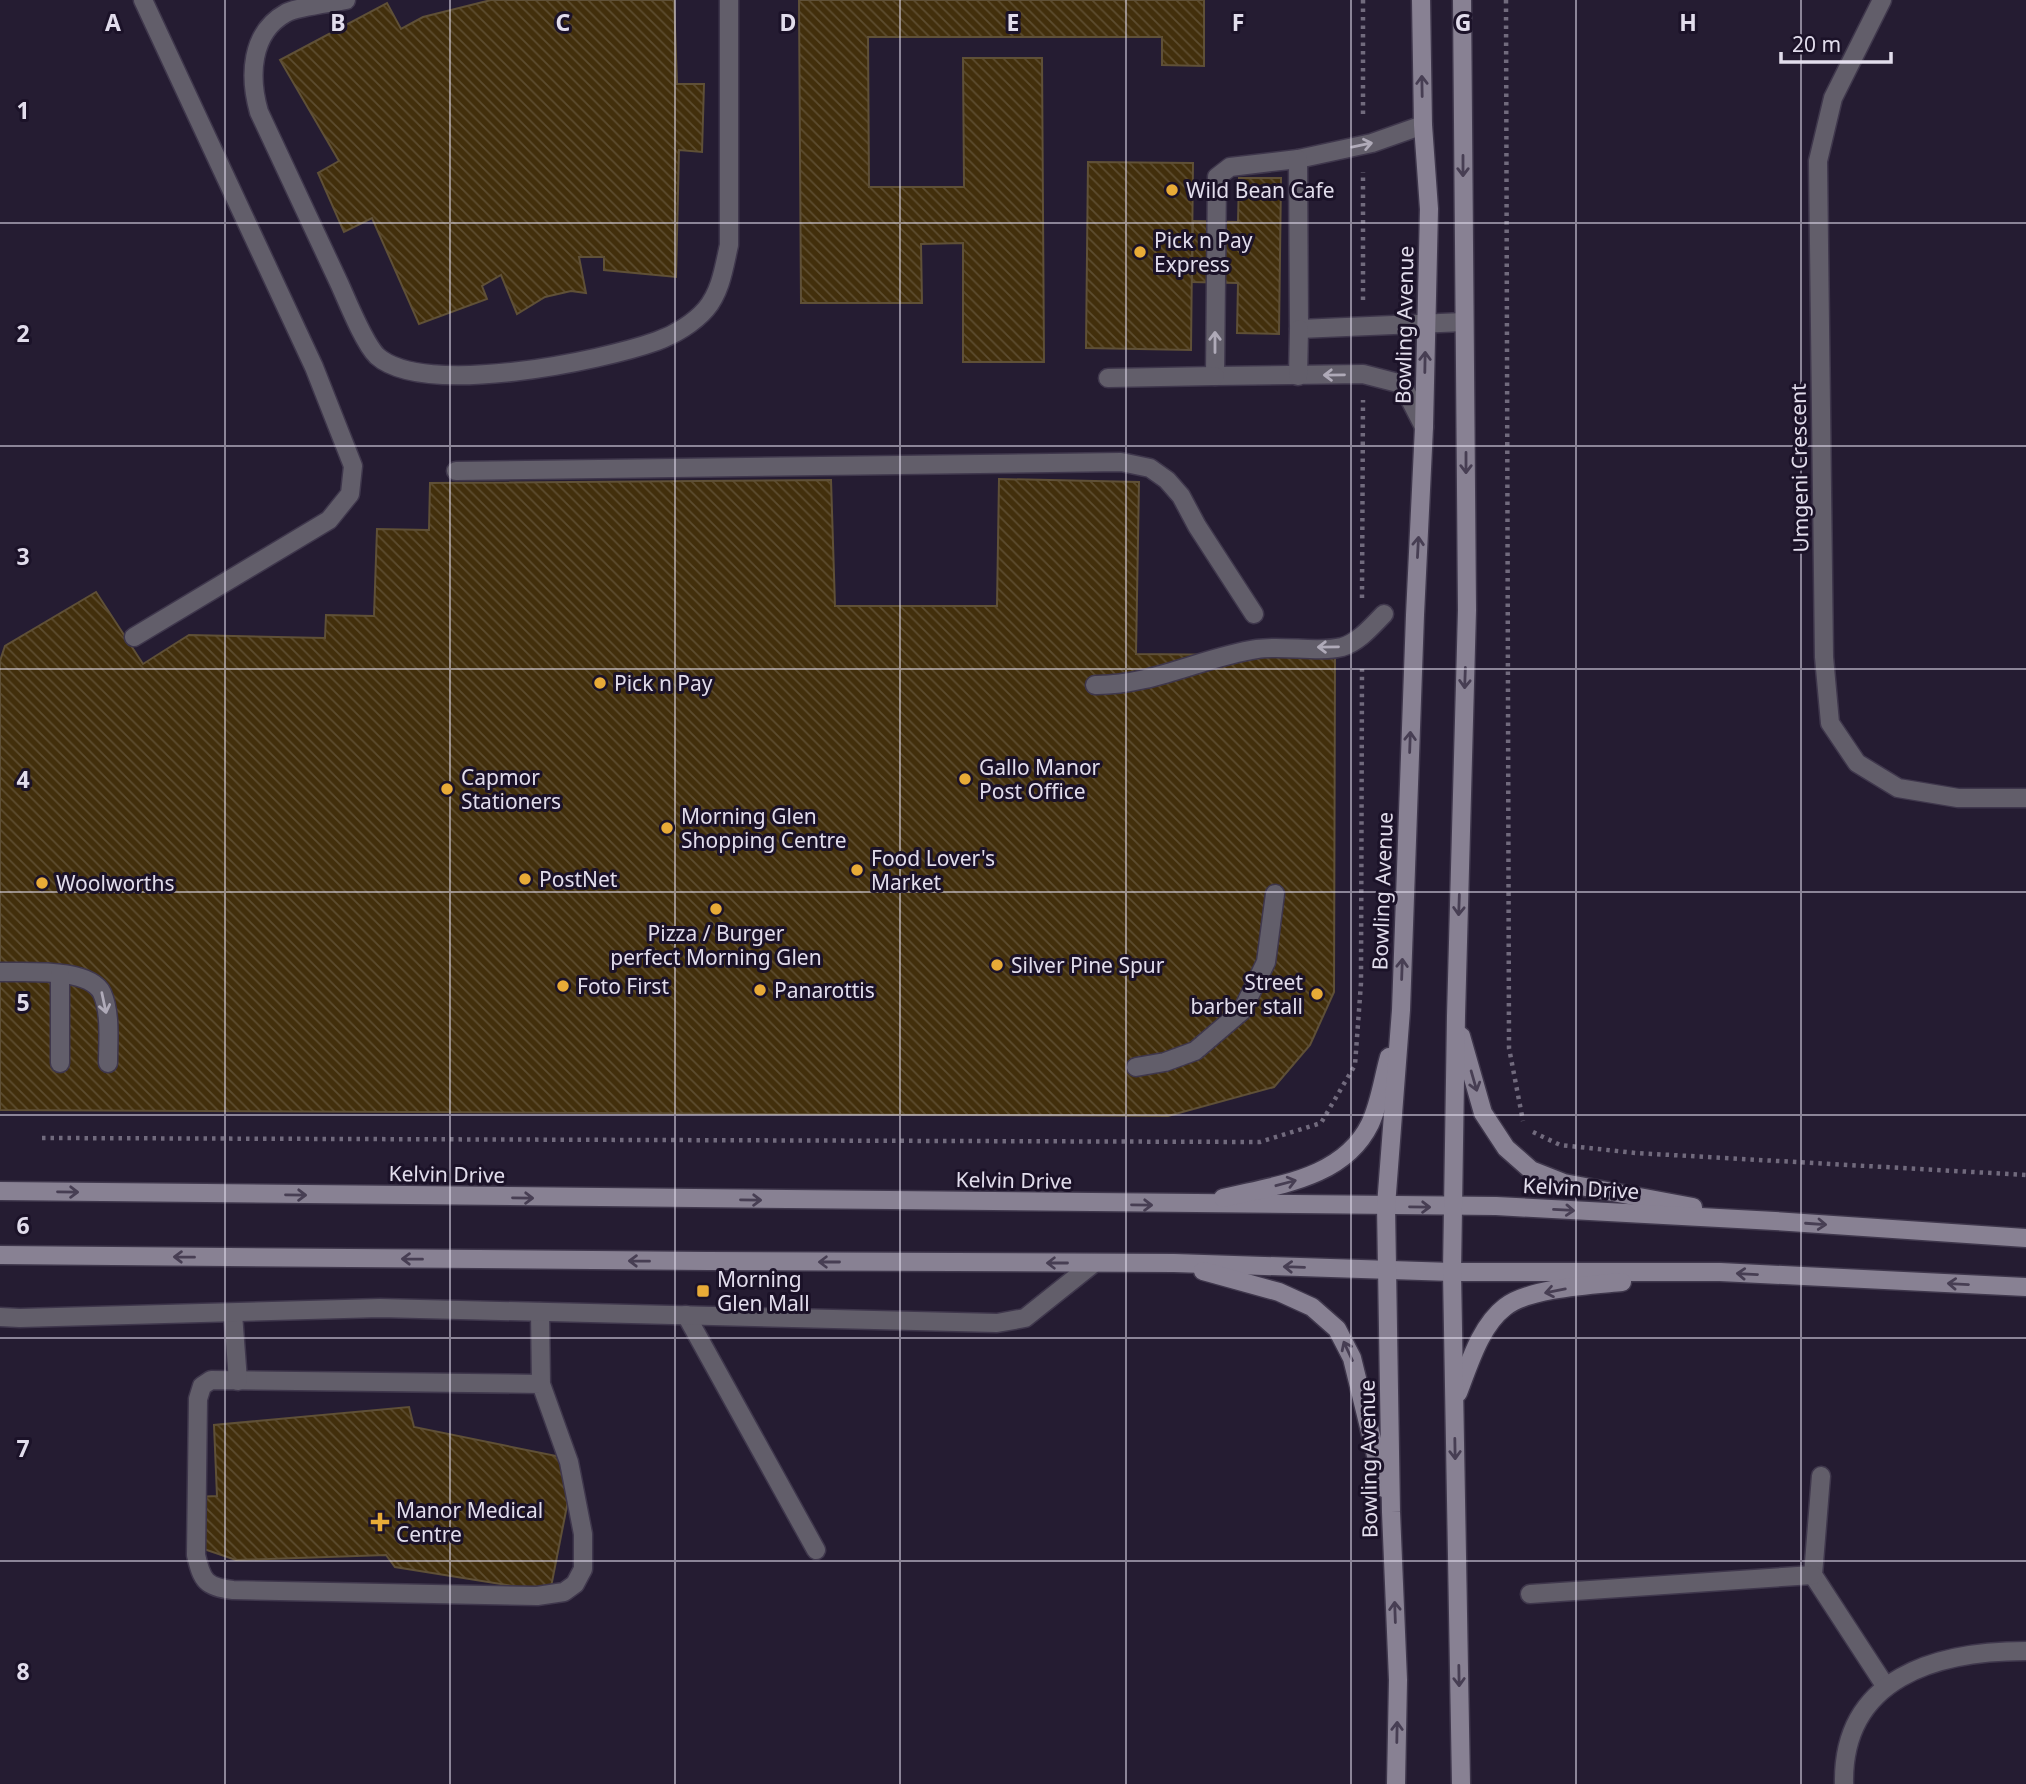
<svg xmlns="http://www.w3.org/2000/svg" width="2026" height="1784" viewBox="0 0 2026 1784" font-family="'Noto Sans',sans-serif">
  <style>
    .building { fill: url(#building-back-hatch); stroke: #5f5037; stroke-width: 2 }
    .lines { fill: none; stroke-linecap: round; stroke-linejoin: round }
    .service-casing { stroke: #3f374c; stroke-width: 21 }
    .minor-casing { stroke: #3f374c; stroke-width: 21 }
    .secondary-casing { stroke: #3f374c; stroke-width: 21 }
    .path { stroke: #716a7d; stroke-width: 4.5; stroke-dasharray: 3.5 5; stroke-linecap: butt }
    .service { stroke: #625e6a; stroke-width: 18 }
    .minor { stroke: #625e6a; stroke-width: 18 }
    .secondary { stroke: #888193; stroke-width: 18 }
    .oneway { stroke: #473e53 }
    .oneway2 { stroke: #afaab8 }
    .grid { fill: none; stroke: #e2ddec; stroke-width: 2; stroke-opacity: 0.55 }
    .poi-dot { fill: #e8ab37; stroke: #1b1228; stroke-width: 2.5 }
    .labels { text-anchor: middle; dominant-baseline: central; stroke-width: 6; stroke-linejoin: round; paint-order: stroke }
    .poi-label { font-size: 21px; fill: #e2ddec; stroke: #1b1228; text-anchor: start }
    .street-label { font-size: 21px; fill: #e2ddec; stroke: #1b1228 }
    .grid-label { font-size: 23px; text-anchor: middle; font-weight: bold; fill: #e2ddec; stroke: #1b1228; stroke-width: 6; stroke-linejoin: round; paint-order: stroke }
  </style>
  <defs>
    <pattern id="building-back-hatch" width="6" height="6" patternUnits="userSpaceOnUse" patternTransform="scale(1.75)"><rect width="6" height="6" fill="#422f0c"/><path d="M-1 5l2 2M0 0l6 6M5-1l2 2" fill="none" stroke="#5d4d30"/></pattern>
  </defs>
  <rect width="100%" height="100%" fill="#251c32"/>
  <g class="building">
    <path d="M 491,0 L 674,0 L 677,84 L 704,84 L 702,152 L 679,150 L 676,277 L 604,270 L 604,257 L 579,257 L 586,293 L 571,291 L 545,297 L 517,314 L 501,275 L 482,286 L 487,299 L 419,324 L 372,218 L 344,232 L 318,173 L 339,161 L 280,60 L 387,3 L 401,29 L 423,17 Z"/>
    <path d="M 799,0 L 1204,0 L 1204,66 L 1162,65 L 1162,37 L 868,37 L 869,187 L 964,187 L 963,58 L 1042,58 L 1044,362 L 963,362 L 963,243 L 921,244 L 922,303 L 801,303 Z"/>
    <path d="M 1088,162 L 1193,163 L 1191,350 L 1086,348 Z"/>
    <path d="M 1239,178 L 1281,178 L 1279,334 L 1237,333 L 1238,283 L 1192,282 L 1193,221 L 1238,222 Z"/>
    <path d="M 999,479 L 1139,482 L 1136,654 L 1335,656 L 1334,992 L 1310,1045 L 1274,1087 L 1168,1116 L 0,1110 L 0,661 L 5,646 L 96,592 L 143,664 L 189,635 L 325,638 L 326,615 L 374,616 L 377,529 L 429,530 L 430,483 L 831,480 L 835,606 L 997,606 Z"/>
    <path d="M 409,1407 L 414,1427 L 576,1460 L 550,1592 L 395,1567 L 386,1555 L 236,1560 L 198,1547 L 195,1497 L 217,1496 L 214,1425 Z"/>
  </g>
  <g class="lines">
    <g class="service-casing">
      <g id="service">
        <path d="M 346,0 C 332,3 296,7 286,13 C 250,33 249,77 259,112 C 286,170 313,228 340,285 C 348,303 364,343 377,356 C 424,398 601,361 657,341 C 674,335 694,323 706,309 C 721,291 724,267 729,245 L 729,0"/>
        <path d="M 1423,125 L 1372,143 L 1298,159 L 1230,167 L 1217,177 L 1215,376 L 1363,374 L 1402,384 L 1424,427"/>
        <path d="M 1298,159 L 1299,329 L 1464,322"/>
        <path d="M 1298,376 L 1299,329"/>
        <path d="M 1108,378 L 1215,376"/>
        <path d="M 456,471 L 1121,462 L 1150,468 L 1167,480 L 1181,496 L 1197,526 L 1254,614"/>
        <path d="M 134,637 L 329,520 L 350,494 L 353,466 L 314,367 L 143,0"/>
        <path d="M 1095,685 C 1151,686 1203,657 1257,649 C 1283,645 1319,653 1342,647 C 1359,642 1372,626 1384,614"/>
        <path d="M 0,972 C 25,973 89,967 102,993 C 111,1013 108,1041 108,1063"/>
        <path d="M 60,974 L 60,1063"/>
        <path d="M 1136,1067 L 1165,1062 L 1195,1051 L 1242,1011 L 1266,962 L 1275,894"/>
        <path d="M 540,1312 L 541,1384 L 569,1462 L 583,1534 L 583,1569 L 575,1584 L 564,1592 L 537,1596 L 233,1590 C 206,1587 202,1581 196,1555 L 198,1399 L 202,1386 L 211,1380 L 541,1384"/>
        <path d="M 233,1314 L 238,1381"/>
        <path d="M 686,1315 L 816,1550"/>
        <path d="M 0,1317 L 20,1318 L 380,1308 L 997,1323 L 1025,1318 L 1094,1263"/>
      </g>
    </g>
    <g class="minor-casing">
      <g id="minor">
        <path d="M 1882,0 L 1833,98 L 1818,161 L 1824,657 L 1830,723 L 1857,763 L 1898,788 L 1958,798 L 2026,798"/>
        <path d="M 1821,1476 L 1813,1575 L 1886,1687"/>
        <path d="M 1530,1594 L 1813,1575"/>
        <path d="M 1844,1784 C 1842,1677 1937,1651 2026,1651"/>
      </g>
    </g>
    <g class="secondary-casing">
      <g id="secondary">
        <path d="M 1461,1036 L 1483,1113 L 1506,1148 L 1531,1170 L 1564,1183 L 1693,1207"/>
        <path d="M 0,1191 L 1496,1206 L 1775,1221 L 2026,1238"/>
        <path d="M 1223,1198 C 1276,1185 1343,1179 1370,1124 C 1380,1103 1383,1078 1389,1057"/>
        <path d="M 0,1255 L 707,1261 L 1174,1263 L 1452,1272 L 1720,1272 L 2026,1287"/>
        <path d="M 1203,1271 L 1279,1292 L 1312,1307 L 1337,1329 L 1352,1358 L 1384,1488"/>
        <path d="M 1458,1393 C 1469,1365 1480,1326 1505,1307 C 1529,1288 1592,1285 1622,1282"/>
        <path d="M 1396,1784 L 1398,1680 L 1391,1512 L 1386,1206 L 1401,1010 L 1415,615 L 1424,427 L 1429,209 L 1423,125 L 1421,0"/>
        <path d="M 1461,1784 L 1452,1272 L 1456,1016 L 1467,610 L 1462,0"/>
      </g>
    </g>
    <g class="path">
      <path d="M 1363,0 L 1363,118"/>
      <path d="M 1506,0 L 1509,1048 L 1523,1121"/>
      <path d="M 1363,300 L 1363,172"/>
      <path d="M 1362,598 L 1363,400"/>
      <path d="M 1533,1132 L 1560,1145 L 1636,1153 L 2026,1175"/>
      <path d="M 42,1138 L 1260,1142 L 1321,1123 L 1355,1065 L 1361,983 L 1362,669"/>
    </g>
    <use href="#service" class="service"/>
    <use href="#minor" class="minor"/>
    <use href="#secondary" class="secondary"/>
  </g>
  <defs><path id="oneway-shaft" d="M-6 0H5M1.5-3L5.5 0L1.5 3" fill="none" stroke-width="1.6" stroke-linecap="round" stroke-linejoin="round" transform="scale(1.75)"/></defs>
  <g class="oneway">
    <use href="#oneway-shaft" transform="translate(1422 86) rotate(-91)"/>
    <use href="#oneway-shaft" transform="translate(1463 166) rotate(90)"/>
    <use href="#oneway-shaft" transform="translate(1425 362) rotate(-89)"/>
    <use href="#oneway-shaft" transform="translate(1466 463) rotate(90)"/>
    <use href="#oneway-shaft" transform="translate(1418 547) rotate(-87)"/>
    <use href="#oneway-shaft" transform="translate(1465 678) rotate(92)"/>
    <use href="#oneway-shaft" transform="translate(1410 742) rotate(-88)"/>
    <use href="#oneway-shaft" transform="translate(1459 905) rotate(92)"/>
    <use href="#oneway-shaft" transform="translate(1402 969) rotate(-88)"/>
    <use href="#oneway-shaft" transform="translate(1474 1081) rotate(74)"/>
    <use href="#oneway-shaft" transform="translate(1286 1183) rotate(-15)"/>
    <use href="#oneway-shaft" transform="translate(68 1192) rotate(1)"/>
    <use href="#oneway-shaft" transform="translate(296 1195) rotate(1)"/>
    <use href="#oneway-shaft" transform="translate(523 1198) rotate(1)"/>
    <use href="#oneway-shaft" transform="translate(751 1200) rotate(1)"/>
    <use href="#oneway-shaft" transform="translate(1142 1205) rotate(1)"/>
    <use href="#oneway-shaft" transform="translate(1420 1207) rotate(1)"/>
    <use href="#oneway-shaft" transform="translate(1564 1210) rotate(3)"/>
    <use href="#oneway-shaft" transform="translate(1816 1224) rotate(4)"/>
    <use href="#oneway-shaft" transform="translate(184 1257) rotate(-179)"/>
    <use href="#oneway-shaft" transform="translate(412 1259) rotate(-179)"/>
    <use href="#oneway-shaft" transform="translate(639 1261) rotate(-179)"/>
    <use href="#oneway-shaft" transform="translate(829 1262) rotate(-180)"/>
    <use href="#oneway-shaft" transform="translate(1057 1263) rotate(180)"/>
    <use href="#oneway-shaft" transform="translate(1294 1267) rotate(-178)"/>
    <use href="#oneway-shaft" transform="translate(1747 1274) rotate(-177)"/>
    <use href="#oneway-shaft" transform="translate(1958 1284) rotate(-177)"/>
    <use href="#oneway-shaft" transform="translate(1555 1291) rotate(169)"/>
    <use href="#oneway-shaft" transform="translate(1348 1351) rotate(-115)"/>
    <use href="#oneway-shaft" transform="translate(1455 1449) rotate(89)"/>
    <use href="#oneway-shaft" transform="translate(1395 1612) rotate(-92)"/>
    <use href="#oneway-shaft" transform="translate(1459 1676) rotate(89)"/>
    <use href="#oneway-shaft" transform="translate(1397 1732) rotate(-89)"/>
  </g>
  <g class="oneway2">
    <use href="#oneway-shaft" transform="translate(1362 145) rotate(-12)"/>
    <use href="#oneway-shaft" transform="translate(1215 342) rotate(-90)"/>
    <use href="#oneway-shaft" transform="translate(1334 375) rotate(179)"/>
    <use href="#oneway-shaft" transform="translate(1328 647) rotate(179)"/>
    <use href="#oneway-shaft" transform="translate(104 1003) rotate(78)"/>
  </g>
  <path class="grid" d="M 225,0 L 225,1784M 450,0 L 450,1784M 675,0 L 675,1784M 900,0 L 900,1784M 1126,0 L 1126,1784M 1351,0 L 1351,1784M 1576,0 L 1576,1784M 1801,0 L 1801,1784M 0,223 L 2026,223M 0,446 L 2026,446M 0,669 L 2026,669M 0,892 L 2026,892M 0,1115 L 2026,1115M 0,1338 L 2026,1338M 0,1561 L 2026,1561"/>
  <g class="poi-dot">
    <circle cx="1172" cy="190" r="7"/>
    <circle cx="1140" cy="252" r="7"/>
    <circle cx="600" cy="683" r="7"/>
    <circle cx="965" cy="779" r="7"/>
    <circle cx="447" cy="789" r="7"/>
    <circle cx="667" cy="828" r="7"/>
    <circle cx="857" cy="870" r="7"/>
    <circle cx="525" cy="879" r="7"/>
    <circle cx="42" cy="883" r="7"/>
    <circle cx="716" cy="909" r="7"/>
    <circle cx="997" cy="965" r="7"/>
    <circle cx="563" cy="986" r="7"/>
    <circle cx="760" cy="990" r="7"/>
    <circle cx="1317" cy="994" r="7"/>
    <rect x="696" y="1284" width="14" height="14" rx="3.5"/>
    <path d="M376.5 1511.5h7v7h7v7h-7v7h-7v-7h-7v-7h7z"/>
  </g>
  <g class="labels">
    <g class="poi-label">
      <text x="1186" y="190">Wild Bean Cafe</text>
      <text x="1154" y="240">Pick n Pay<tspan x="1154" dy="24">Express</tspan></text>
      <text x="614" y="683">Pick n Pay</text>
      <text x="979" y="767">Gallo Manor<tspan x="979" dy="24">Post Office</tspan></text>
      <text x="461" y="777">Capmor<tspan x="461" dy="24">Stationers</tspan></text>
      <text x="681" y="816">Morning Glen<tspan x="681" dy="24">Shopping Centre</tspan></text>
      <text x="871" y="858">Food Lover's<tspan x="871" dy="24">Market</tspan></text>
      <text x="539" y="879">PostNet</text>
      <text x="56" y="883">Woolworths</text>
      <text x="716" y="933" text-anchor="middle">Pizza / Burger<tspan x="716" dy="24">perfect Morning Glen</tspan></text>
      <text x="1011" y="965">Silver Pine Spur</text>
      <text x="1303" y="982" text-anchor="end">Street<tspan x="1303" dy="24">barber stall</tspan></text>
      <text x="577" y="986">Foto First</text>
      <text x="774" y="990">Panarottis</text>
      <text x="717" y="1279">Morning<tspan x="717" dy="24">Glen Mall</tspan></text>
      <text x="396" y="1510">Manor Medical<tspan x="396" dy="24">Centre</tspan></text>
    </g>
    <g class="street-label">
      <text transform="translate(1404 325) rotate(-89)">Bowling Avenue</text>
      <text transform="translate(1799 468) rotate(-91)">Umgeni Crescent</text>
      <text transform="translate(1382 891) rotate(-88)">Bowling Avenue</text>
      <text transform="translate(447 1174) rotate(1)">Kelvin Drive</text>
      <text transform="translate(1014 1180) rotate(1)">Kelvin Drive</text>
      <text transform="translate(1581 1188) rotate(3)">Kelvin Drive</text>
      <text transform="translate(1368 1459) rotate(-91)">Bowling Avenue</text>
    </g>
  </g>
  <g class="grid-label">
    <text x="113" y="31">A</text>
    <text x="338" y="31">B</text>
    <text x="563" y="31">C</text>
    <text x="788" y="31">D</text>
    <text x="1013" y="31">E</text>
    <text x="1238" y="31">F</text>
    <text x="1463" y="31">G</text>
    <text x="1688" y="31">H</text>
    <text x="23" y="119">1</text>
    <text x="23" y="342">2</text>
    <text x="23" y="565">3</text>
    <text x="23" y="788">4</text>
    <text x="23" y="1011">5</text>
    <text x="23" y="1234">6</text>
    <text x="23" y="1457">7</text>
    <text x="23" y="1680">8</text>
  </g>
  <path d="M1781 52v10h110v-10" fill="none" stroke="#e2ddec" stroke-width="3.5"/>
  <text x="1792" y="52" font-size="21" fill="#e2ddec" stroke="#1b1228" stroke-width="5" paint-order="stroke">20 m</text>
</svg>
